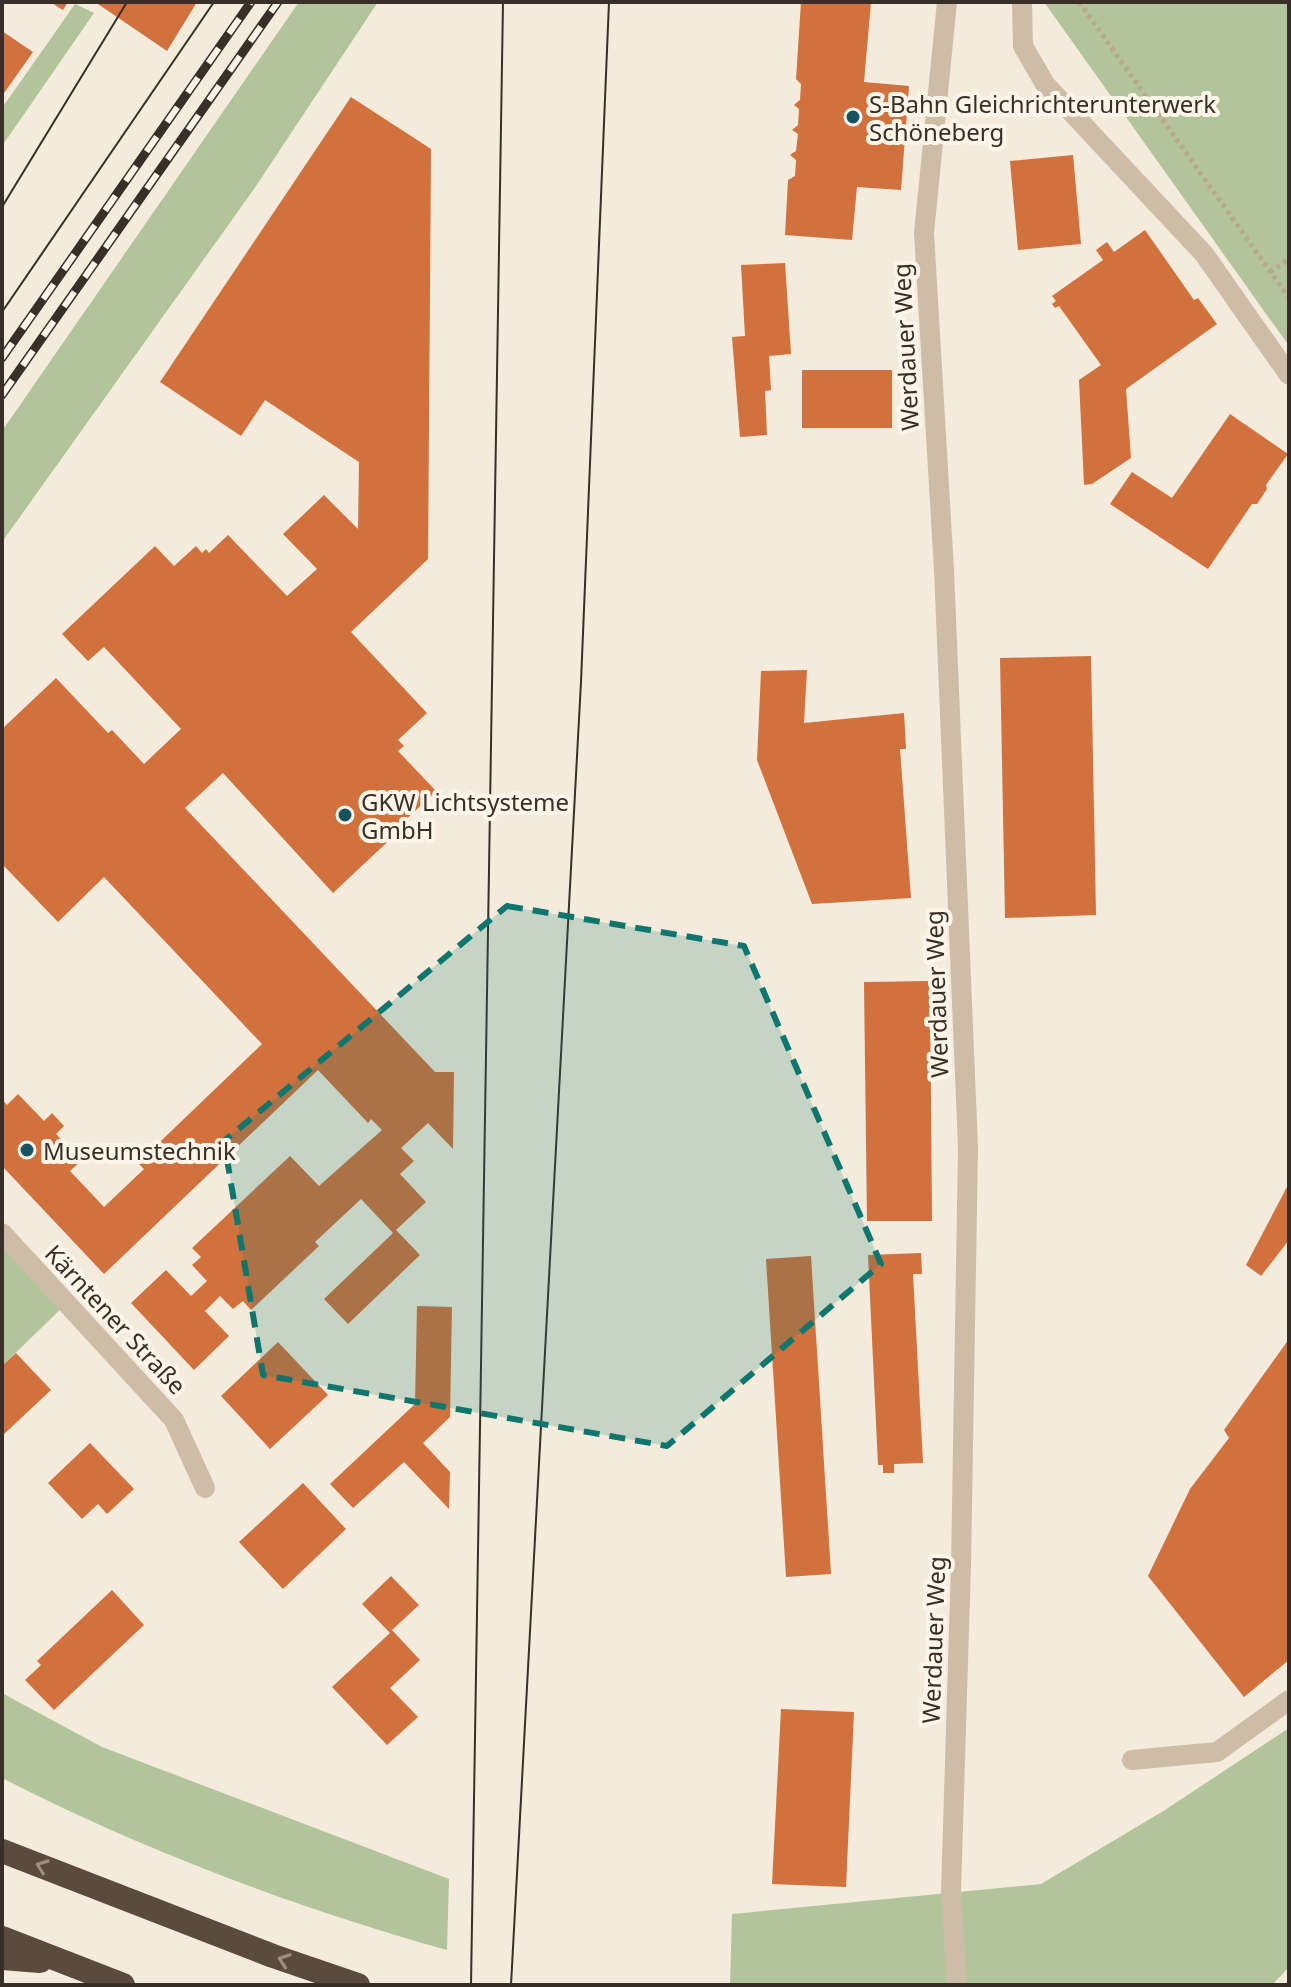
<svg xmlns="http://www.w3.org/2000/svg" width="1291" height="1987" viewBox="0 0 1291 1987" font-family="'Noto Sans',sans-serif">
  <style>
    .green { fill: #b2c59a }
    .building { fill: #d1713d }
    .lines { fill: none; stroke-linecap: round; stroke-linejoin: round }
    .path { stroke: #baa790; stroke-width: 5; stroke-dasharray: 4 4; stroke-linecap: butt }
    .minor { stroke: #cebda6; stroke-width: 20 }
    .highway { stroke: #5b4a3e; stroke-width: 24 }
    .tram { stroke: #392f28; stroke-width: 2 }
    .rail-casing { stroke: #392f28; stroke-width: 9 }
    .rail { stroke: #fbf5e9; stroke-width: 6; stroke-dasharray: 18; stroke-linecap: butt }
    .oneway { stroke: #9b8e82 }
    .marked { fill: #0f766e; fill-opacity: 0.2; stroke: #0f766e; stroke-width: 6; stroke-dasharray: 16 10; stroke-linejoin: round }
    .poi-dot { fill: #19535f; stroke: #fbf5e9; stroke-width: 3 }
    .labels { text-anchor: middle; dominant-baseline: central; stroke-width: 8; stroke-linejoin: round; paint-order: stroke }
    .poi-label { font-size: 24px; fill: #392f28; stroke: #fbf5e9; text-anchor: start }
    .street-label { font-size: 24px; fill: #392f28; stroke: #fbf5e9 }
  </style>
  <rect width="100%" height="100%" fill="#f4ebdc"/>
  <g class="green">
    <path d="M 299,2 L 378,2 L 254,189 L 2,542 L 2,431 Z"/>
    <path d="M 1044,2 L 1289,2 L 1289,346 Z"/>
    <path d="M 75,4 L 94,13 L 2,146 L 2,108 Z"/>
    <path d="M 2,1233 L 66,1304 L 2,1366 Z"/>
    <path d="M 2,1693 L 102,1747 L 449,1879 L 447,1950 C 294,1907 143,1850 2,1778 Z"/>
    <path d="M 1289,1728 L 1289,1967 L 1272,1985 L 730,1985 L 732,1914 L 1041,1884 L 1165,1810 Z"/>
  </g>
  <g class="building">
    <path d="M 50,2 L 68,2 L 63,10 Z"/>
    <path d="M 95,2 L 197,2 L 167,51 Z"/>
    <path d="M 801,2 L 871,2 L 864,82 L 909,86 L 901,190 L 857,187 L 852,240 L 785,235 L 788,180 L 795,176 L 796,160 L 790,155 L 796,151 L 798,134 L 792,130 L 798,125 L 799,109 L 794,105 L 800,100 L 801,84 L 796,79 Z"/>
    <path d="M 2,31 L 33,52 L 2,96 Z"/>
    <path d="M 351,97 L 431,149 L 428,559 L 351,632 L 427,713 L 398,740 L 404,746 L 398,751 L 436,791 L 396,829 L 398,832 L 333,893 L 223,773 L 185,808 L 435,1072 L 454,1072 L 453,1149 L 428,1123 L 401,1148 L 414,1161 L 400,1174 L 426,1202 L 396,1230 L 420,1255 L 348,1324 L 324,1299 L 393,1233 L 361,1199 L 315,1242 L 319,1246 L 251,1310 L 243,1301 L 233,1309 L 220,1296 L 205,1311 L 229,1336 L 194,1370 L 131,1303 L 166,1270 L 191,1296 L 207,1281 L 192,1265 L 201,1257 L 192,1248 L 290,1156 L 319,1186 L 382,1130 L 371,1119 L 368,1123 L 318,1070 L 104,1274 L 37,1203 L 2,1166 L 2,1099 L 7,1105 L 18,1094 L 44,1121 L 52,1113 L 64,1126 L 56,1134 L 81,1161 L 70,1171 L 104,1207 L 144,1169 L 138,1163 L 262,1044 L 104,877 L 58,922 L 2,864 L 2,729 L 56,678 L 108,733 L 112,730 L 144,764 L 181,729 L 104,647 L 88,661 L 62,634 L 155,546 L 174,566 L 196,546 L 202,553 L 206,549 L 209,553 L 228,535 L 287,596 L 317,569 L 283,534 L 324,495 L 358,529 L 359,462 L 265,400 L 241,436 L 160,382 Z"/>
    <path d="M 1073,155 L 1081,244 L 1018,250 L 1010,161 Z"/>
    <path d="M 1145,230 L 1194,300 L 1198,298 L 1217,324 L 1126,389 L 1131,458 L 1092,484 L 1084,485 L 1079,380 L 1101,365 L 1059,306 L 1055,308 L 1052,304 L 1056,301 L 1052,296 L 1103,260 L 1096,250 L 1107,242 L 1114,252 Z"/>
    <path d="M 785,263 L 791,354 L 769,356 L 771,390 L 765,391 L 767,435 L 740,437 L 732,337 L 745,336 L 741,265 Z"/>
    <rect x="802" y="370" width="90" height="58"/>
    <path d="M 1230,414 L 1288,454 L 1266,485 L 1267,489 L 1257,504 L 1252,504 L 1208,569 L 1110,504 L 1132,472 L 1172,498 Z"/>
    <path d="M 1091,656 L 1096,915 L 1005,918 L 1000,658 Z"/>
    <path d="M 807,670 L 804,723 L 904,713 L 906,749 L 900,749 L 911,898 L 812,904 L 757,760 L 761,671 Z"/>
    <path d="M 930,981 L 932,1221 L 867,1221 L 864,982 Z"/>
    <path d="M 1289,1183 L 1289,1240 L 1261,1276 L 1246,1265 Z"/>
    <path d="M 921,1253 L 922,1274 L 913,1274 L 923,1463 L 894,1464 L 894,1473 L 883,1473 L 883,1465 L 878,1465 L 868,1255 Z"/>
    <path d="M 811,1256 L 831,1574 L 786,1577 L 766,1259 Z"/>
    <path d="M 417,1306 L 452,1307 L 450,1417 L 423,1443 L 450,1472 L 449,1509 L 404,1462 L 353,1508 L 330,1484 L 415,1404 Z"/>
    <path d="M 1289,1339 L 1289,1660 L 1244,1697 L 1148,1576 L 1190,1489 L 1229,1438 L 1224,1430 Z"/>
    <path d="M 278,1342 L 328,1395 L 270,1449 L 221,1396 Z"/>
    <path d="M 16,1353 L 51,1390 L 2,1436 L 2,1366 Z"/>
    <path d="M 90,1443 L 134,1489 L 107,1514 L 98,1504 L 82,1519 L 48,1483 Z"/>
    <path d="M 303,1483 L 346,1529 L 283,1589 L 239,1542 Z"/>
    <path d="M 391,1576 L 419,1605 L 392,1630 L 420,1660 L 390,1688 L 418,1717 L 387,1745 L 332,1687 L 390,1633 L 362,1604 Z"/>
    <path d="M 112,1590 L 144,1625 L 54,1710 L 25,1680 L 41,1665 L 37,1661 Z"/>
    <path d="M 781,1709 L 854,1712 L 846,1887 L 772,1884 Z"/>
  </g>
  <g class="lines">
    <g class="path">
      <path d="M 1079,2 L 1289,298"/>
      <path d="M 1270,272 L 1289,259"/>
    </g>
    <g class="minor">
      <path d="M 947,2 L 924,233 L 944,570 L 968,1147 L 961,1565 L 951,1892 L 957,1985"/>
      <path d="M 1022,2 L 1023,46 L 1045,84 L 1204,254 L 1289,375"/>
      <path d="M 2,1233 L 174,1420 L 205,1488"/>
      <path d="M 1132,1760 L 1217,1752 L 1289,1700"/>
    </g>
    <g class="highway">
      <path d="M 2,1851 L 273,1956 L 358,1985"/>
      <path d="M 2,1938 L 123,1985"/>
      <path d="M 2,1958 L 40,1961"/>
    </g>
    <g class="tram">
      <path d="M 2,207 L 127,2"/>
      <path d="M 2,312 L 214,2"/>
      <path d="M 471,1985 L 503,2"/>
      <path d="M 511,1985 L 581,682 L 609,2"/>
    </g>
    <g class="rail-casing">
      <g id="rail">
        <path d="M 2,358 L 251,2"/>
        <path d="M 2,395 L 278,2"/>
      </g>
    </g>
    <use href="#rail" class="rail"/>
  </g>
  <defs><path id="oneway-chevron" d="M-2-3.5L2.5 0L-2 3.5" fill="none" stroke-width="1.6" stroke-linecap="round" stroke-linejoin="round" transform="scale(2)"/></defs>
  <g class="oneway">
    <use href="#oneway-chevron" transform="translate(42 1866) rotate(-159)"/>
    <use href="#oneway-chevron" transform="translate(284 1960) rotate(-161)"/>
  </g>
  <path class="marked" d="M 507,906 L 744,946 L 881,1264 L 667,1446 L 263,1375 L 224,1141 Z"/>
  <g class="poi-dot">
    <circle cx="853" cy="117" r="8"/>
    <circle cx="345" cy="815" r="8"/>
    <circle cx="27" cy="1150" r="8"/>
  </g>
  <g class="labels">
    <g class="poi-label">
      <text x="869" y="103">S-Bahn Gleichrichterunterwerk<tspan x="869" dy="28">Schöneberg</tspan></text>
      <text x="361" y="801">GKW Lichtsysteme<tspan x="361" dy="28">GmbH</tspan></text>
      <text x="43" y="1150">Museumstechnik</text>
    </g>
    <g class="street-label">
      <text transform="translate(905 347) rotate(-93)">Werdauer Weg</text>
      <text transform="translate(936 994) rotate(-92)">Werdauer Weg</text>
      <text transform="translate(116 1319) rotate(47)">Kärntener Straße</text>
      <text transform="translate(933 1640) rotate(-88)">Werdauer Weg</text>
    </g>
  </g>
  <rect width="1291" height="1987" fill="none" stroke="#392f28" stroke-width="8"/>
</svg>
